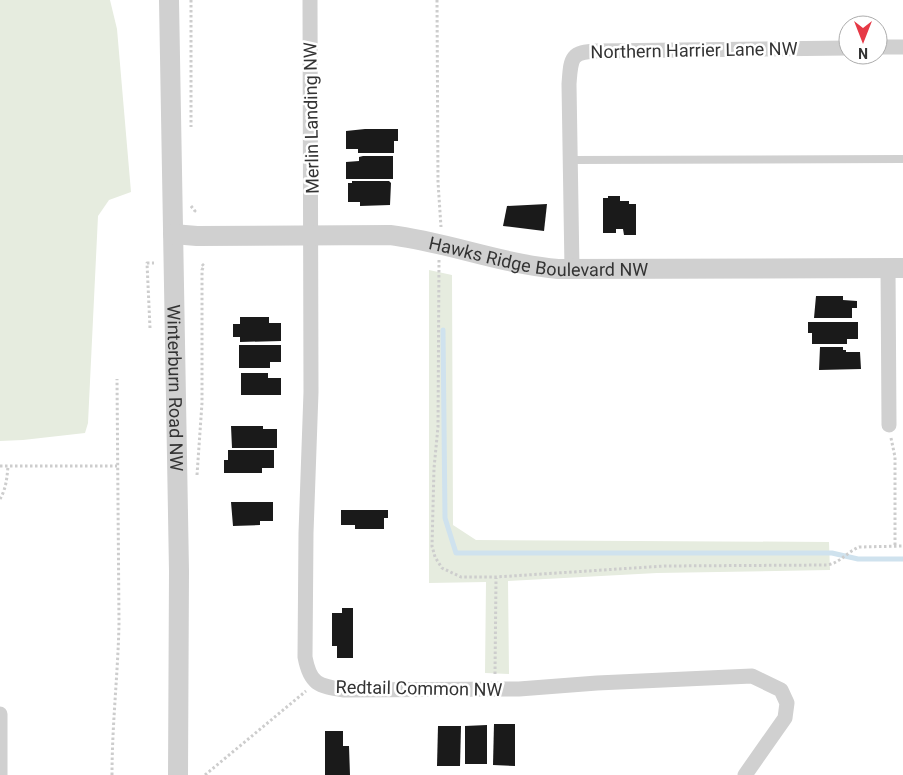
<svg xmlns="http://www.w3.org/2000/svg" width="903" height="775" viewBox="0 0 903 775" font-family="Roboto,sans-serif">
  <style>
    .green { fill: #e6ecdf }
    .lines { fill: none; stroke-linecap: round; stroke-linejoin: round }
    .stream { stroke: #cfe2ee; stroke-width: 5 }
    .building { fill: #1a1a1a }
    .path { stroke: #cdcdcd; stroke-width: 3; stroke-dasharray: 2.5 2.5; stroke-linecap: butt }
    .service { stroke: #d0d0d0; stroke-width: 8 }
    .minor { stroke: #d0d0d0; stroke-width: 15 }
    .tertiary { stroke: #d0d0d0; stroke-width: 20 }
    .labels { text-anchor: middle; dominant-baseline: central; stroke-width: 5; stroke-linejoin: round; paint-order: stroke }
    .street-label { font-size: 18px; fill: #333; stroke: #fff }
  </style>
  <rect width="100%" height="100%" fill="#fff"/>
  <g class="green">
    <path d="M 0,0 L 110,0 L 117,29 L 131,192 L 109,200 L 98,216 L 88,423 L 85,433 L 23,440 L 0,441 Z"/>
    <path d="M 429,270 L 452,275 L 453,525 L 476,540 L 829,542 L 830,570 L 657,573 L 508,581 L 509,674 L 485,673 L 486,582 L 429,583 Z"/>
  </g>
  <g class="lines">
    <path class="stream" d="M 443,330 L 445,518 L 456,553 L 832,553 L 858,559 L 903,559"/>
  </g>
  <g class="building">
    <path d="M 365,129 L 398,129 L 398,141 L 394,141 L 394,153 L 358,153 L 358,149 L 346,149 L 346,131 Z"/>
    <path d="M 363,156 L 393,156 L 393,179 L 346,179 L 346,162 L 359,161 L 359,157 Z"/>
    <path d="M 352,181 L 389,181 L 391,183 L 390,205 L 360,206 L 360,202 L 348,202 L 348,183 L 352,183 Z"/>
    <path d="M 608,196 L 620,196 L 620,201 L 629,201 L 629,204 L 636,204 L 636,235 L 624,235 L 623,229 L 616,229 L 616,233 L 603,233 L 603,198 L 608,198 Z"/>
    <path d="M 547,204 L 544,231 L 503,226 L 507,206 Z"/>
    <path d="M 816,296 L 843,296 L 843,300 L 857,301 L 857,308 L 852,308 L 852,318 L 814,318 Z"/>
    <path d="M 240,317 L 269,317 L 269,323 L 281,323 L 281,341 L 240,342 L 240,337 L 233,337 L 233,324 L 240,324 Z"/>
    <path d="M 808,322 L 858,322 L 858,339 L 847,339 L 847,344 L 812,344 L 812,333 L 808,333 Z"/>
    <path d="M 239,345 L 281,345 L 281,362 L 270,362 L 270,368 L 239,368 Z"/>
    <path d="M 820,347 L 843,347 L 843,350 L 846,350 L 846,352 L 860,352 L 861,369 L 819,370 Z"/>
    <path d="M 241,373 L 268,373 L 268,378 L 281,378 L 281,395 L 241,395 Z"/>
    <path d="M 231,426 L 263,426 L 263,429 L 277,429 L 277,448 L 232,448 Z"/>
    <path d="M 228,450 L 274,450 L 274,468 L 262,468 L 262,473 L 224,473 L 224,460 L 228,460 Z"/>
    <path d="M 231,502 L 273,502 L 273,521 L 260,521 L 260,525 L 233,526 Z"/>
    <path d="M 341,510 L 388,510 L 388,518 L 384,518 L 384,529 L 355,529 L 355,525 L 341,525 Z"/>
    <path d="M 342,608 L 353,608 L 353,658 L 337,658 L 337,646 L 332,646 L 332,613 L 342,613 Z"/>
    <path d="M 494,724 L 515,724 L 515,766 L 493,765 Z"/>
    <path d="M 487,725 L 487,764 L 465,764 L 465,726 Z"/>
    <path d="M 438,726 L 461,726 L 460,766 L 437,766 Z"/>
    <path d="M 325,731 L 343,731 L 343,746 L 349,746 L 350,775 L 325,775 Z"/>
  </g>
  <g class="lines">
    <g class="path">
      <path d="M 191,0 L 191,127"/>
      <path d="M 437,0 L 438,182 L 441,227"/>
      <path d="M 191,206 L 195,211 L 192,213"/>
      <path d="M 439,260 L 438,427 L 434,468 L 432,546 L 435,557 L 442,568 L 461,577 L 496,577 L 664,566 L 827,565 C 840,563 847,552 859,547 L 903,546"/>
      <path d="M 150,328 L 147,263 L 154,263"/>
      <path d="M 891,438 L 895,457 L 895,546"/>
      <path d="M 0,466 L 117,466"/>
      <path d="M 197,475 L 202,403 L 202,270 L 204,266 L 201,263"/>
      <path d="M 0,499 C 6,489 7,478 8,466"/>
      <path d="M 495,674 L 496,578"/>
      <path d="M 112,775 C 112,724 118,674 119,623 L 117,379"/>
      <path d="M 205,775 L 306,691"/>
    </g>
    <path class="service" d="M 571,160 L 903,159"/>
    <g class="minor">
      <path d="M 310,0 L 311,392 L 306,533 L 305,657 C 310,684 318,686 344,690 L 519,689 L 597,683 L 752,676 L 781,690 L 787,703 L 785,718 L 745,775"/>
      <path d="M 878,47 L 903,47"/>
      <path d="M 888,268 L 889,425"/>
      <path d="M 572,269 L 569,84 C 571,58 570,52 597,51 L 848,48"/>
      <path d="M 0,714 L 0,775"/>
    </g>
    <g class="tertiary">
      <path id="s1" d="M 169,0 L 179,571 L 178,775"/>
      <path id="s2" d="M 173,234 L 197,236 L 390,235 C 447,242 501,264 558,269 L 903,268"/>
    </g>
  </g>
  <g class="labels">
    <g class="street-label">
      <text transform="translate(694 50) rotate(-1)">Northern Harrier Lane NW</text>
      <text transform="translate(311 118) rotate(-91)">Merlin Landing NW</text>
      <text stroke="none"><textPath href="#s2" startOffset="368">Hawks Ridge Boulevard NW</textPath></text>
      <text stroke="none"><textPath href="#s1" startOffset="388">Winterburn Road NW</textPath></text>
      <text transform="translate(419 688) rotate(1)">Redtail Common NW</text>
    </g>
  </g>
  <g transform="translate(863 40) rotate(180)"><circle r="24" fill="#ffffff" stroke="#adadad"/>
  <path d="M0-4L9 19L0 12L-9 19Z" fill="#e63946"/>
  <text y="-8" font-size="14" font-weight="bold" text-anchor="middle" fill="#333333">N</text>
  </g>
</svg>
